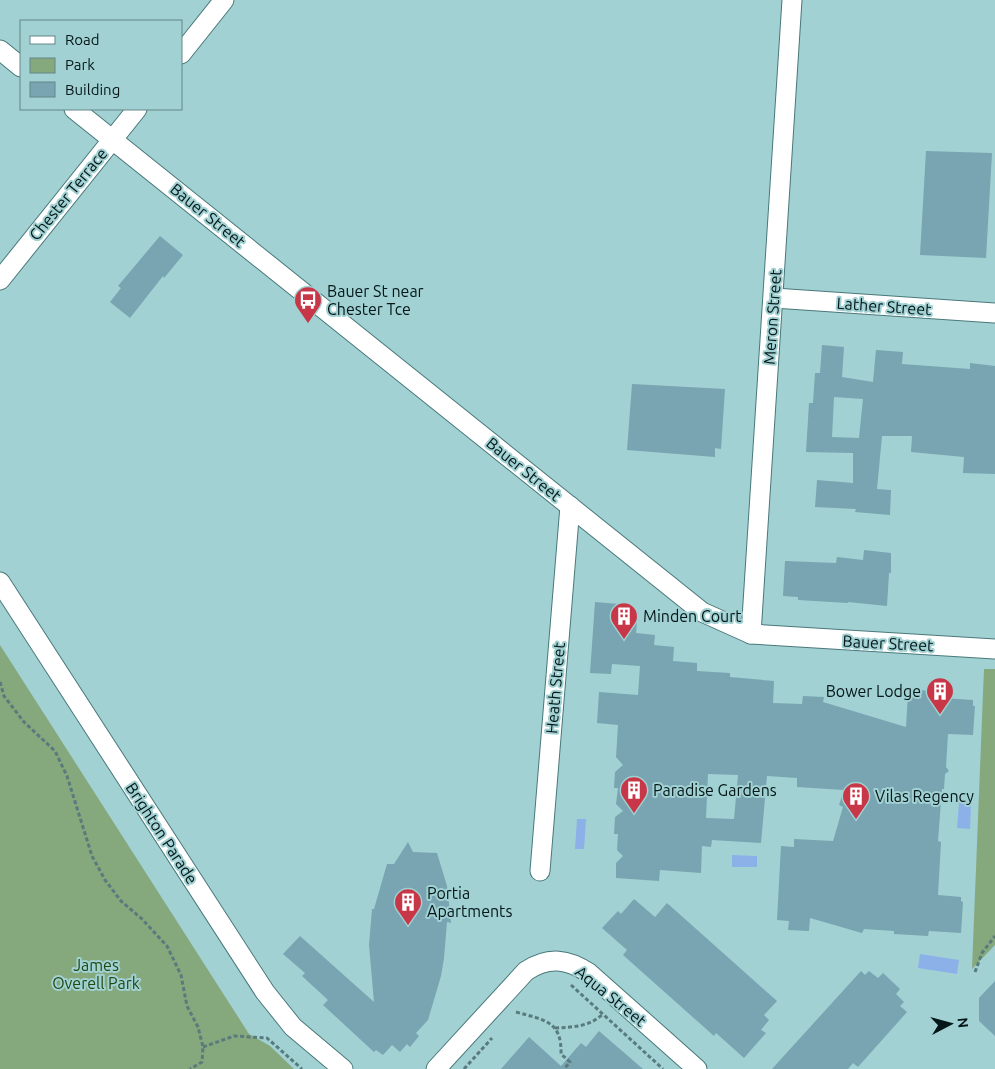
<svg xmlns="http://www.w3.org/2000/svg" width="995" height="1069" viewBox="0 0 995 1069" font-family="Ubuntu,sans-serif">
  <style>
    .green { fill: #85a87c }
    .water { fill: #8cb1e9 }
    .building { fill: #79a4b1; fill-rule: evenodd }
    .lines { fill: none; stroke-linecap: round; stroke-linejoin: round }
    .street-casing { stroke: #4a787a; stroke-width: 21 }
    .path { stroke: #597b7d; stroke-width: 3; stroke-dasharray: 4 2.5; stroke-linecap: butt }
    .street { stroke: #fff; stroke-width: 19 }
    .labels { text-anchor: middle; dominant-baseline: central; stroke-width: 4; stroke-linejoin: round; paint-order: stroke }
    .street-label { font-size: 16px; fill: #041617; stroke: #a1d1d3 }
    .poi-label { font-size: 16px; fill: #041617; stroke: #a1d1d3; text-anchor: start }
    .park-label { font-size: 16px; fill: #1f4911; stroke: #a1d1d3 }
  </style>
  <rect width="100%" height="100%" fill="#a1d1d3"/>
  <g class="green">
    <path d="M 0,645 L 249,1034 L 270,1046 L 294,1069 L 0,1069 Z"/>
    <path d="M 984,669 L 995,669 L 995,945 L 972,969 Z"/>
  </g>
  <g class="water">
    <path d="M 959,803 L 971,804 L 970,829 L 957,828 Z"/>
    <path d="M 577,819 L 586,819 L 584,849 L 575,849 Z"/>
    <path d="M 732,855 L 757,856 L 757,867 L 732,867 Z"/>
    <path d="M 920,954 L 959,960 L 957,974 L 918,968 Z"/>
  </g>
  <g class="building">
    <path d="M 926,151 L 992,153 L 986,258 L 920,255 Z"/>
    <path d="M 160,236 L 183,255 L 164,278 L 163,276 L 130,318 L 110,302 L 121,288 L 118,286 Z"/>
    <path d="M 822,345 L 844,347 L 842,377 L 873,382 L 876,350 L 903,352 L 902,364 L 970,369 L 970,363 L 995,366 L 995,474 L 963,473 L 964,457 L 911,452 L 912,436 L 882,436 L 877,489 L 891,490 L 890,515 L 855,512 L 856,509 L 815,507 L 817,480 L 853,483 L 853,453 L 806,452 L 809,403 L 813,403 L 815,373 L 820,373 ZM 834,397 L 863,399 L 859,438 L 832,437 Z"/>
    <path d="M 632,384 L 725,389 L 721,449 L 715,448 L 715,457 L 627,450 Z"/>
    <path d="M 864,550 L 891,553 L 891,573 L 889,573 L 887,606 L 848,602 L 848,603 L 798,600 L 798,597 L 783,596 L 785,561 L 836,563 L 837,557 L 863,560 Z"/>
    <path d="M 595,602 L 619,604 L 618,620 L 637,621 L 636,633 L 655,635 L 654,645 L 674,647 L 673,661 L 697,663 L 697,671 L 730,673 L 730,677 L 774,681 L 773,703 L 802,704 L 803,696 L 824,697 L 823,702 L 906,727 L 908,694 L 910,694 L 910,690 L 942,691 L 941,697 L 943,698 L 973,700 L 973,706 L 975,706 L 973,735 L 948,734 L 946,767 L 949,771 L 945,774 L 944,789 L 942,789 L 938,841 L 941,842 L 938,895 L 961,897 L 961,901 L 963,902 L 961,933 L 929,931 L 928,936 L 894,934 L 894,931 L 864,929 L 862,933 L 810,918 L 809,931 L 788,930 L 789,921 L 777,920 L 781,846 L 794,847 L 794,839 L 833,841 L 843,807 L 839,805 L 844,790 L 797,787 L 797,778 L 767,776 L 761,843 L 712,840 L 711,847 L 702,846 L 701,873 L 660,870 L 659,881 L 616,878 L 616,863 L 623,856 L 617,850 L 618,834 L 614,834 L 615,817 L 623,811 L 616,804 L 618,788 L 614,788 L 615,772 L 623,765 L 616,757 L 618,725 L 597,723 L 599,692 L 638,695 L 640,666 L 612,664 L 611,674 L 590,673 ZM 708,774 L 738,775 L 734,819 L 706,818 Z"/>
    <path d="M 408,842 L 413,852 L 437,853 L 447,886 L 451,923 L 447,922 L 444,958 L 441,976 L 428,1020 L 416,1033 L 419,1036 L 410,1047 L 407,1044 L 400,1052 L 392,1045 L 383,1055 L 376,1050 L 374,1052 L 323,1005 L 328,1000 L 302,976 L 305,973 L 283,954 L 300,936 L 374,1002 L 369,945 L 372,909 L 374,909 L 387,864 L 394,864 Z"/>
    <path d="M 634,899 L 655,917 L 667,903 L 777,1001 L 764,1015 L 769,1020 L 761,1030 L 766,1033 L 744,1058 L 716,1033 L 714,1036 L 623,955 L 627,950 L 602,928 L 618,911 L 621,914 Z"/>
    <path d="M 861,971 L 865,975 L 869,971 L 878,978 L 883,973 L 900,989 L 896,994 L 904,1002 L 900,1006 L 907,1012 L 858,1067 L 853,1063 L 848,1069 L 772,1069 Z"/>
    <path d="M 995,981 L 995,1036 L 979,1021 L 979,998 Z"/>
    <path d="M 599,1031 L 643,1069 L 501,1069 L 529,1037 L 561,1066 L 581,1043 L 586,1047 Z"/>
  </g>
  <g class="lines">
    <g class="street-casing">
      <g id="street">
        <path d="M 0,50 L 21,67"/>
        <path d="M 181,54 L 224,0"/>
        <path d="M 74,109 L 702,612 L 751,634 L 995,649"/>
        <path d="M 0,280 L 137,109"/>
        <path d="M 774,298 L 995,313"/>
        <path d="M 0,582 L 265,992 L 293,1027 L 343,1069"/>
        <path d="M 751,634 L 792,0"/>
        <path d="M 540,871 L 570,506"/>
        <path d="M 436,1069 L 526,971 C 549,956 568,959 589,973 L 697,1069"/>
      </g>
    </g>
    <g class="path">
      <path d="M 0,682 L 4,696 L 24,722 L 55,751 L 67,776 L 92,856 L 105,880 L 121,901 L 142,919 L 167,946 L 181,975 L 187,1006 L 198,1027 L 203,1047 L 202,1062 L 190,1069"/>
      <path d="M 975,972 L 982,953 L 995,936"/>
      <path d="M 571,985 L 663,1069"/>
      <path d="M 516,1012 C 543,1020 562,1020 561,1054 L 570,1062 L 564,1069"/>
      <path d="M 555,1028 C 573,1027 589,1027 603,1014"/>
      <path d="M 203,1047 L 234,1036 L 267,1038 L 302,1069"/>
      <path d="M 464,1069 L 492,1038"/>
    </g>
    <use href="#street" class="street"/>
  </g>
  <defs>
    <g id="bus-pin" transform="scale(1.4375)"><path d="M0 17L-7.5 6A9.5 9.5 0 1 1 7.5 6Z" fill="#c73747" stroke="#a1d1d3"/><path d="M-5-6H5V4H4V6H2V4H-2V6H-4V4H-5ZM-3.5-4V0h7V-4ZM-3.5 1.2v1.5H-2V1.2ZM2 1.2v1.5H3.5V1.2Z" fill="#fff"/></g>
    <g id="building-pin" transform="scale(1.4375)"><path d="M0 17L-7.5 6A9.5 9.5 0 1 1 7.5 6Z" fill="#c73747" stroke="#a1d1d3"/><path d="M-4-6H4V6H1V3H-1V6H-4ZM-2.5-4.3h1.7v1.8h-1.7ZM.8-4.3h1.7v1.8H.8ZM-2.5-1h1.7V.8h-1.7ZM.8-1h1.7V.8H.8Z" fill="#fff"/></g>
  </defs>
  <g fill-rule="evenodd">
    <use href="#bus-pin" x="308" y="300"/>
    <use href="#building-pin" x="624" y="616"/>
    <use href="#building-pin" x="940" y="691"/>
    <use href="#building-pin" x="634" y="790"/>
    <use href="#building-pin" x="856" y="796"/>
    <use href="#building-pin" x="408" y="902"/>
  </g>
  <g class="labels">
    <g class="street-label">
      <text transform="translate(68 194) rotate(-51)">Chester Terrace</text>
      <text transform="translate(208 215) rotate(39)">Bauer Street</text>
      <text transform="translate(884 306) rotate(4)">Lather Street</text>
      <text transform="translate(772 317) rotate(-86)">Meron Street</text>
      <text transform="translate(524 469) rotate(39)">Bauer Street</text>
      <text transform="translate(888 643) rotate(3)">Bauer Street</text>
      <text transform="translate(555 688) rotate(-85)">Heath Street</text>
      <text transform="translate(162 833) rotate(57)">Brighton Parade</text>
      <text transform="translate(611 996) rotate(39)">Aqua Street</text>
    </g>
    <g class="poi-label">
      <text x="327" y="291">Bauer St near<tspan x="327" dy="18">Chester Tce</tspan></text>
      <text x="643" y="616">Minden Court</text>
      <text x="921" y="691" text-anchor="end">Bower Lodge</text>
      <text x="653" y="790">Paradise Gardens</text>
      <text x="875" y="796">Vilas Regency</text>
      <text x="427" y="893">Portia<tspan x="427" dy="18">Apartments</tspan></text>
    </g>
    <g class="park-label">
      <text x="96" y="965">James<tspan x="96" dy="18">Overell Park</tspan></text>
    </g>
  </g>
  <rect x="20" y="20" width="162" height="90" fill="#a1d1d3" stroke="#628688"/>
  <rect x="30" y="36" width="25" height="8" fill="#ffffff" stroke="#628688"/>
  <text x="65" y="45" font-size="15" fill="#041617">Road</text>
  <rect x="30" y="58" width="25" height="15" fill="#85a87c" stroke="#628688"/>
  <text x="65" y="70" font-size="15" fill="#041617">Park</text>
  <rect x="30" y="82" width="25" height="15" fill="#79a4b1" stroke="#628688"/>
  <text x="65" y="95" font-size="15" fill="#041617">Building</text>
  <g transform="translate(950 1024) rotate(84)" stroke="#a1d1d3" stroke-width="4" paint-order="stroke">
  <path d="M0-4L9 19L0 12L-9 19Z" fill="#041617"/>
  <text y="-8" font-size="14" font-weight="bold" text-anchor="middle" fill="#041617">N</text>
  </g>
</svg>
